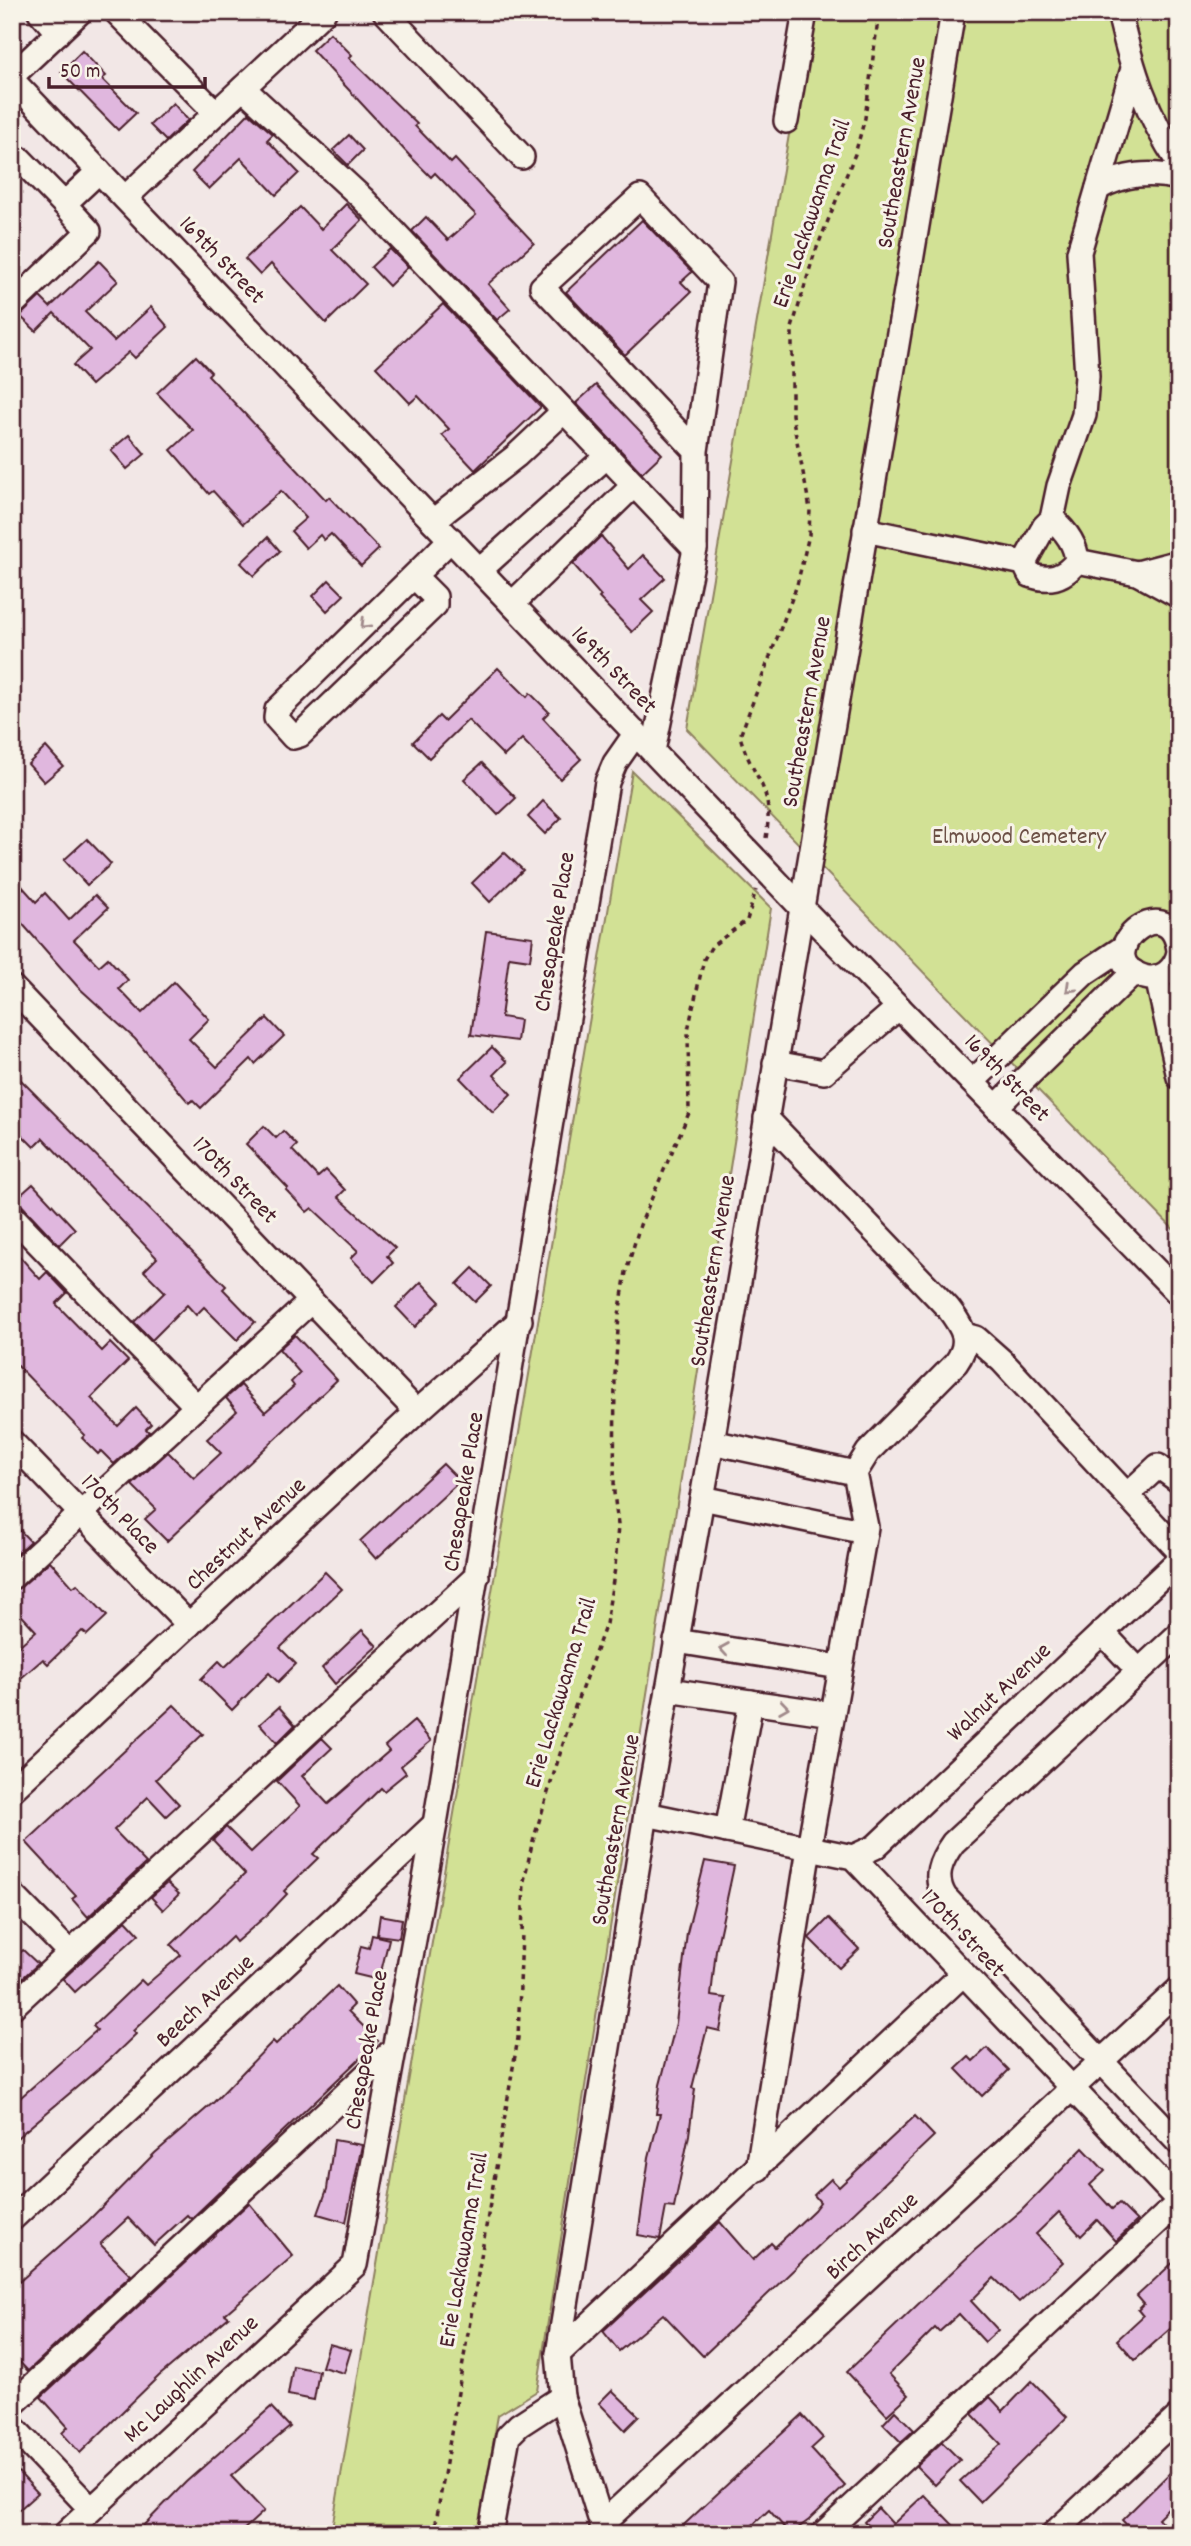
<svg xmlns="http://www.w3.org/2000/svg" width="1191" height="2546" viewBox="0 0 1191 2546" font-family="Dekko,sans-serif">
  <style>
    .green { fill: #d2e195; stroke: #8e8060; stroke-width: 2 }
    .building { fill: #e0b7de; stroke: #4a1f2b; stroke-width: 2 }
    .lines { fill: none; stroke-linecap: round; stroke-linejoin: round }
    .minor-casing { stroke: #4a1f2b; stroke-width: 28 }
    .path { stroke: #4a1f2b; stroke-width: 3.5; stroke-dasharray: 5 5; stroke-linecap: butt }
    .minor { stroke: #f7f3e8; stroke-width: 23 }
    .oneway { stroke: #a0898a }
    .labels { text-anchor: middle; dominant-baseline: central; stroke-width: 6; stroke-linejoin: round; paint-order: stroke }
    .street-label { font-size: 24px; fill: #4a1f2b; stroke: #f7f3e8 }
    .park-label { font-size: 24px; fill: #6c5046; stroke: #f7f3e8 }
  </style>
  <rect width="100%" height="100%" fill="#f2e7e6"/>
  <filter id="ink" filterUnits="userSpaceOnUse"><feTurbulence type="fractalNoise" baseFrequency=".0143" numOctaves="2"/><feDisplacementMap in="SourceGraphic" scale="14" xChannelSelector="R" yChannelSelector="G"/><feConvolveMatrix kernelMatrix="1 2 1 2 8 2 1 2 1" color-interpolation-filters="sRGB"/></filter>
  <g filter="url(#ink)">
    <g class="green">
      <path d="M 810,12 L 1179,12 L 1179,1235 L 687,729 Z"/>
      <path d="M 632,771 L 771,908 L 537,2391 L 498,2415 L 478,2534 L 331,2534 Z"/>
    </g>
    <g class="building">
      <path d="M 330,33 L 352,55 L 349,58 L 417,124 L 415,126 L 451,163 L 455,159 L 534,243 L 488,284 L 510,309 L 497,320 L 412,231 L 426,217 L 448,240 L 476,215 L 435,173 L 431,177 L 409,155 L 312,50 Z"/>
      <path d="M 82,51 L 106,76 L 102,79 L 136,113 L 118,130 L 61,72 Z"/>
      <path d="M 173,103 L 188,120 L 166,141 L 150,125 Z"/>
      <path d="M 249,113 L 273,134 L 267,140 L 299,173 L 276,195 L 241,158 L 209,189 L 192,172 Z"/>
      <path d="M 349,135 L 363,150 L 348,165 L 333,150 Z"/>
      <path d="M 346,204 L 362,220 L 332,250 L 366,284 L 326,323 L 271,264 L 260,275 L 245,259 L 300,207 L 321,229 Z"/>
      <path d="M 642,220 L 692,272 L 681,282 L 691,292 L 625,355 L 566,292 Z"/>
      <path d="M 390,249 L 408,267 L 389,286 L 371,267 Z"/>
      <path d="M 99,261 L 118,281 L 85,312 L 114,341 L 151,307 L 168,327 L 135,358 L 129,352 L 91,385 L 73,365 L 90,350 L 54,313 L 36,331 L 20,316 L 40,297 L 50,307 Z"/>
      <path d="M 443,304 L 541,407 L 475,470 L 442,435 L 449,429 L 418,396 L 410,403 L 376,367 Z"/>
      <path d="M 196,356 L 211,372 L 208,375 L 326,500 L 329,497 L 379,549 L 361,566 L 331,534 L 324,540 L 320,535 L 306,548 L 291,531 L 306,518 L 281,491 L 243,524 L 213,491 L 209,494 L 171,450 L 193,430 L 157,393 Z"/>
      <path d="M 596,385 L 662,454 L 642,473 L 576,403 Z"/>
      <path d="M 129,435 L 145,454 L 127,469 L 111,450 Z"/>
      <path d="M 601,536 L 629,569 L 643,555 L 665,578 L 641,600 L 653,612 L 632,632 L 599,598 L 601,596 L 573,564 Z"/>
      <path d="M 268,537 L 280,551 L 254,576 L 241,563 Z"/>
      <path d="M 329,580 L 344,595 L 327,611 L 313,596 Z"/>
      <path d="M 498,668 L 527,697 L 530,693 L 549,712 L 543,718 L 581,759 L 560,779 L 522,739 L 504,756 L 468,720 L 429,758 L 413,742 L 439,716 L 444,721 Z"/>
      <path d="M 46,747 L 63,766 L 44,782 L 28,764 Z"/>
      <path d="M 482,763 L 516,798 L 498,815 L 464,779 Z"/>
      <path d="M 543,801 L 561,818 L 545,834 L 528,817 Z"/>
      <path d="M 87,839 L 111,864 L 87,885 L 64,860 Z"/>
      <path d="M 504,852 L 523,870 L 490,902 L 472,883 Z"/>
      <path d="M 12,875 L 36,902 L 45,893 L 69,920 L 95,895 L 108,908 L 74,940 L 99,966 L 108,958 L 128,980 L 119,989 L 142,1013 L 174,982 L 209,1019 L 189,1039 L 217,1067 L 267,1018 L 284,1036 L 255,1064 L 251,1059 L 201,1108 L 193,1100 L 189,1103 L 135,1039 L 78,987 L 12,912 Z"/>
      <path d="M 486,931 L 533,937 L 530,960 L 509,957 L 501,1017 L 520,1020 L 517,1041 L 471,1035 Z"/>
      <path d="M 492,1047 L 507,1062 L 494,1075 L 511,1094 L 493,1112 L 460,1078 Z"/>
      <path d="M 12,1071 L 226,1286 L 223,1289 L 255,1322 L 237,1340 L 204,1307 L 196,1315 L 187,1305 L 152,1340 L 134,1322 L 165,1292 L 144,1271 L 157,1258 L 43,1138 L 34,1147 L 12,1125 Z"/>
      <path d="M 264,1126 L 276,1138 L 283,1131 L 297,1145 L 292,1150 L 318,1177 L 326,1170 L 345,1190 L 338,1197 L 395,1248 L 387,1256 L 393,1263 L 374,1282 L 351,1258 L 358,1251 L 312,1208 L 307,1212 L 286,1190 L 288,1188 L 246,1144 Z"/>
      <path d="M 33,1184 L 75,1229 L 59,1245 L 16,1199 Z"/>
      <path d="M 12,1248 L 40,1279 L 47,1272 L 67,1293 L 56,1304 L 102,1351 L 110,1343 L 128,1361 L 91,1398 L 118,1426 L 136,1408 L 151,1424 L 146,1429 L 149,1432 L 114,1464 L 101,1451 L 98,1454 L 82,1438 L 85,1435 L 12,1360 Z"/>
      <path d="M 473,1268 L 491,1286 L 475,1302 L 457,1284 Z"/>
      <path d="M 421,1282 L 440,1302 L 415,1327 L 396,1307 Z"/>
      <path d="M 295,1335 L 337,1380 L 167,1541 L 145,1519 L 156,1509 L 132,1485 L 168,1452 L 194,1478 L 221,1453 L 207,1439 L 237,1411 L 226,1398 L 241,1385 L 265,1412 L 294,1386 L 291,1382 L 300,1373 L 279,1349 Z"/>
      <path d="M 443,1464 L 460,1481 L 376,1559 L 360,1541 Z"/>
      <path d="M 12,1522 L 30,1541 L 12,1558 Z"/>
      <path d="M 50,1561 L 73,1587 L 77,1584 L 107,1616 L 87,1635 L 82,1631 L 48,1664 L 43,1659 L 12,1686 L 12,1652 L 36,1631 L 12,1605 L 12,1591 L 21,1587 Z"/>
      <path d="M 325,1572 L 342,1589 L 280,1648 L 296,1664 L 278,1682 L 269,1673 L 232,1710 L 201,1679 L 219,1661 L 225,1667 Z"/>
      <path d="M 362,1630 L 377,1646 L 335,1684 L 322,1668 Z"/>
      <path d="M 174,1705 L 203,1734 L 156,1779 L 179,1804 L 166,1816 L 148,1797 L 114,1830 L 146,1863 L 88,1917 L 72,1899 L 76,1896 L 26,1842 Z"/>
      <path d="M 279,1707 L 295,1725 L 277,1743 L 260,1724 Z"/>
      <path d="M 414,1721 L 431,1741 L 401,1766 L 406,1773 L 384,1791 L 381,1788 L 313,1854 L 318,1858 L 284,1891 L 287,1894 L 268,1914 L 236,1942 L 232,1937 L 133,2031 L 136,2034 L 109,2060 L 12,2142 L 12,2105 L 97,2030 L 93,2026 L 141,1980 L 146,1985 L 181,1955 L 171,1945 L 245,1874 L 213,1840 L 226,1827 L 251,1852 L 300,1806 L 277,1781 L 322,1738 L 332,1748 L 302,1776 L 328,1804 L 389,1751 L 385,1746 Z"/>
      <path d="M 705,1861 L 734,1866 L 716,1950 L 711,1996 L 726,1998 L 720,2031 L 707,2028 L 692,2088 L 695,2089 L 689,2135 L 674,2208 L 666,2207 L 660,2239 L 638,2235 L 649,2157 L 660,2114 L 656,2114 L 660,2085 L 676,2023 L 687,1933 Z"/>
      <path d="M 167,1883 L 179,1894 L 163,1910 L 151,1897 Z"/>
      <path d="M 380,1915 L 402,1919 L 399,1938 L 377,1935 Z"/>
      <path d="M 829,1918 L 859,1949 L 839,1968 L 809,1938 Z"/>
      <path d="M 126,1920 L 139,1934 L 75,1992 L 63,1979 Z"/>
      <path d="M 372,1935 L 389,1939 L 379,1980 L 354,1974 L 361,1946 L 369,1948 Z"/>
      <path d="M 23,1950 L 38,1964 L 19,1981 L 12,1974 L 12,1960 Z"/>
      <path d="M 337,1986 L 354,2005 L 348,2011 L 378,2041 L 191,2219 L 187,2215 L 154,2245 L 128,2218 L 100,2244 L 131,2275 L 28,2371 L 12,2354 L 12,2288 L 88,2221 L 155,2153 L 214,2102 L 273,2041 L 276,2044 Z"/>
      <path d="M 987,2048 L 1009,2070 L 982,2096 L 956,2069 L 969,2057 L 973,2061 Z"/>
      <path d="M 915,2116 L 934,2136 L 703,2356 L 663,2314 L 619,2351 L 603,2331 L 720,2222 L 753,2260 L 771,2243 L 775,2247 L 814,2210 L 820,2202 L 814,2195 L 831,2179 L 839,2187 Z"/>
      <path d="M 334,2140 L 362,2145 L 346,2222 L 318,2214 L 327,2189 Z"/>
      <path d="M 1083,2148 L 1105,2171 L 1090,2185 L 1112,2209 L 1119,2203 L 1137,2221 L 1116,2241 L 1097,2220 L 1081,2236 L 1059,2212 L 1036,2234 L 1063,2262 L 1019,2302 L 994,2278 L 971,2301 L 998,2330 L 985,2342 L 959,2314 L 939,2332 L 935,2328 L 889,2374 L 909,2395 L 887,2415 L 847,2372 L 975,2250 L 1021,2211 Z"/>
      <path d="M 249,2203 L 293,2256 L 225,2314 L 229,2317 L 159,2376 L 80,2453 L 62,2433 L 68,2427 L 41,2397 Z"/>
      <path d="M 1179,2257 L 1179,2321 L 1135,2360 L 1117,2340 L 1143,2316 L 1138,2310 L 1144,2304 L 1137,2296 Z"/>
      <path d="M 329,2344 L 351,2350 L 344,2373 L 322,2367 Z"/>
      <path d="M 293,2366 L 319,2371 L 314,2400 L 288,2395 Z"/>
      <path d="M 1032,2381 L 1067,2417 L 980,2502 L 960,2481 L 1001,2444 L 972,2414 L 990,2397 L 1003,2411 Z"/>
      <path d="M 612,2390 L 639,2416 L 625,2430 L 599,2403 Z"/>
      <path d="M 271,2407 L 290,2427 L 231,2476 L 264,2511 L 239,2534 L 135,2534 L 186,2482 Z"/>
      <path d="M 895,2411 L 914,2430 L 901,2442 L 883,2424 Z"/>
      <path d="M 802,2415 L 823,2438 L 811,2449 L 845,2486 L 809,2520 L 790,2534 L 769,2510 L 743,2534 L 674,2534 Z"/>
      <path d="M 942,2442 L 960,2460 L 935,2485 L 916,2466 Z"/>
      <path d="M 1179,2464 L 1179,2497 L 1158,2518 L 1172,2534 L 1135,2534 L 1122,2520 Z"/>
      <path d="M 12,2465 L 38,2493 L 12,2516 Z"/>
      <path d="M 924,2495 L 954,2526 L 946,2534 L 876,2534 L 864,2522 L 878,2508 L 893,2524 Z"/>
    </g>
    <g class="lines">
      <g class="minor-casing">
        <g id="minor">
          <path d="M 40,12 L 58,33"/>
          <path d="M 116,12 L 216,113"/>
          <path d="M 385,12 L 522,157"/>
          <path d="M 1119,12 C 1132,70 1146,114 1179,163"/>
          <path d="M 12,76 L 80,12"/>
          <path d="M 12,80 L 801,907 L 1179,1294"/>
          <path d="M 243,88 L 362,198 L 695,549"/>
          <path d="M 786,121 L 805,12"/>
          <path d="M 12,166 L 20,159 L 64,204"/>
          <path d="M 1098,188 C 1124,174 1149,171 1179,178"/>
          <path d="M 125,198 L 324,12"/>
          <path d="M 12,305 L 89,231 L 64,204 L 99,171"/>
          <path d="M 1052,519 C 1065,530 1076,544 1077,561"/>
          <path d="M 433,521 L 516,456 L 564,411"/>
          <path d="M 865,530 L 1024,563 L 1030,575 C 1049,582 1064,578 1077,561 L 1137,573 L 1179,596"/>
          <path d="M 1024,563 L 1044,527 L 1052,519 L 1059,486 L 1084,415 L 1087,376 L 1079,252 L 1132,72"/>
          <path d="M 480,570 L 607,456"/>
          <path d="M 1137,573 L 1179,562"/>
          <path d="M 414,576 L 435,597 L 435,605 L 300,735 L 293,737 L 276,718 L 277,710 L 428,562 L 451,539"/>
          <path d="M 512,604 L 634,485"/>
          <path d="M 653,751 L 695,549 L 696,451 L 720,282 L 640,197 L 542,287 L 696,451"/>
          <path d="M 1179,950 C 1169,882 1084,958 1144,977 C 1162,982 1176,968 1179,952"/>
          <path d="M 1157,977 L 1179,1077"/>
          <path d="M 12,987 L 417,1412"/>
          <path d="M 775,1063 L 824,1072 L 899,1007"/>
          <path d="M 972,1082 L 1085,973 L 1124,947"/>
          <path d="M 996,1107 L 1134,972"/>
          <path d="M 12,1216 L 196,1406"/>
          <path d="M 965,1335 L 976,1338 L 1002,1361 L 1179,1551"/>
          <path d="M 12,1442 L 189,1625"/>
          <path d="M 712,1442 L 855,1473"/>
          <path d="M 1127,1495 L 1158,1466 L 1179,1481"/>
          <path d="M 702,1498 L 865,1532"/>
          <path d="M 12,1577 L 311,1301"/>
          <path d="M 1102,1632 L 1139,1671"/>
          <path d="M 1179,1634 L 953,1843 C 940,1861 933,1877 945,1897 L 1179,2143"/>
          <path d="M 676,1641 L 840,1667"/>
          <path d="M 668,1690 L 832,1714"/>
          <path d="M 12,1790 L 417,1412 L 520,1320"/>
          <path d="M 646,1814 L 853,1857 L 1179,2201"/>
          <path d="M 727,1831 L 751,1702"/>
          <path d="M 853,1857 L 875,1847 L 1179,1560"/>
          <path d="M 12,1894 L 70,1953"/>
          <path d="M 12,2007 L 477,1576"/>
          <path d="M 758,2169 L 809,1848 L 866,1527 L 855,1473 L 868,1452 L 956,1363 C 972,1341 963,1328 948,1308 L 766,1118"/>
          <path d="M 12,2219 L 435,1824"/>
          <path d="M 558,2354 L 963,1974"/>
          <path d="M 12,2405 L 395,2048"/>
          <path d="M 12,2426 L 91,2509"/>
          <path d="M 603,2523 L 1179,1989"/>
          <path d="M 65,2534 L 355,2265 L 435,1824 L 607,782 L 615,763 L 636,733"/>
          <path d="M 490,2534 L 508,2436 L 519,2425 L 562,2397"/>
          <path d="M 605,2534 L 562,2397 L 558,2354 L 646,1814 L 712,1442 L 953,12"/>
          <path d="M 823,2534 L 1179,2202"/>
          <path d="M 1053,2534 L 1179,2416"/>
        </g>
      </g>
      <g class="path">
        <path d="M 766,838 C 775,784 753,782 740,736 L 797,585 L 809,535 L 810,509 L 792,415 L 792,328 L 814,255 L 855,154 L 865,118 L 879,12"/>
        <path d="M 434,2534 L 518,2038 L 524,1881 L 532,1844 L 573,1712 L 606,1624 L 615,1568 L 618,1525 L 614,1493 L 615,1374 L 619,1315 L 626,1272 L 640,1225 L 689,1113 L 688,1030 L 704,959 L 712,946 L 747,920 L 756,890"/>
      </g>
      <use href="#minor" class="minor"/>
    </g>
    <defs><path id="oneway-chevron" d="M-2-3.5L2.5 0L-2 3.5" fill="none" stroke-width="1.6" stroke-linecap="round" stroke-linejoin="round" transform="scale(1.75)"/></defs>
    <g class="oneway">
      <use href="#oneway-chevron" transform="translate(365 624) rotate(136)"/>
      <use href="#oneway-chevron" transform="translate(1070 988) rotate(136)"/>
      <use href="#oneway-chevron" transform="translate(724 1649) rotate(-171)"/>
      <use href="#oneway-chevron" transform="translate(784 1707) rotate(8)"/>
    </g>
  </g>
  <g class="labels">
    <g class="street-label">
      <text transform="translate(903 153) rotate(-80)">Southeastern Avenue</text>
      <text transform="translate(813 214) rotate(-71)">Erie Lackawanna Trail</text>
      <text transform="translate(221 261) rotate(46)">169th Street</text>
      <text transform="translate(613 671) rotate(46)">169th Street</text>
      <text transform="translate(808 712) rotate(-80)">Southeastern Avenue</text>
      <text transform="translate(556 932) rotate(-81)">Chesapeake Place</text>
      <text transform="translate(1006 1079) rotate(46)">169th Street</text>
      <text transform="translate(234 1181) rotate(46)">170th Street</text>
      <text transform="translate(714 1271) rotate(-81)">Southeastern Avenue</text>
      <text transform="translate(465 1492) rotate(-81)">Chesapeake Place</text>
      <text transform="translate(119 1515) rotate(46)">170th Place</text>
      <text transform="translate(247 1535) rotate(-43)">Chestnut Avenue</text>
      <text transform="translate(562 1693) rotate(-73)">Erie Lackawanna Trail</text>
      <text transform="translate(1000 1693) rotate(-43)">Walnut Avenue</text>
      <text transform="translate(617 1830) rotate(-80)">Southeastern Avenue</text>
      <text transform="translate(962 1934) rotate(47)">170th Street</text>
      <text transform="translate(206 2002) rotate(-43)">Beech Avenue</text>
      <text transform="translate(368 2050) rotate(-80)">Chesapeake Place</text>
      <text transform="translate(873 2237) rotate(-43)">Birch Avenue</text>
      <text transform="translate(465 2250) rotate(-80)">Erie Lackawanna Trail</text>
      <text transform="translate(192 2380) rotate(-43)">Mc Laughlin Avenue</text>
    </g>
    <g class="park-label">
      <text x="1019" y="838">Elmwood Cemetery</text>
    </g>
  </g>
  <rect width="1191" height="2546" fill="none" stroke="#f7f3e8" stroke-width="42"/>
  <rect x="21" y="21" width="1149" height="2504" fill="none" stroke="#4a1f2b" stroke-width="2.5" filter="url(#ink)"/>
  <path d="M49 77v10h156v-10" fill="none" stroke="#4a1f2b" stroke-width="3.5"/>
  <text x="60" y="77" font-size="21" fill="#4a1f2b" stroke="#f7f3e8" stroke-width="5" paint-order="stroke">50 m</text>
</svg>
